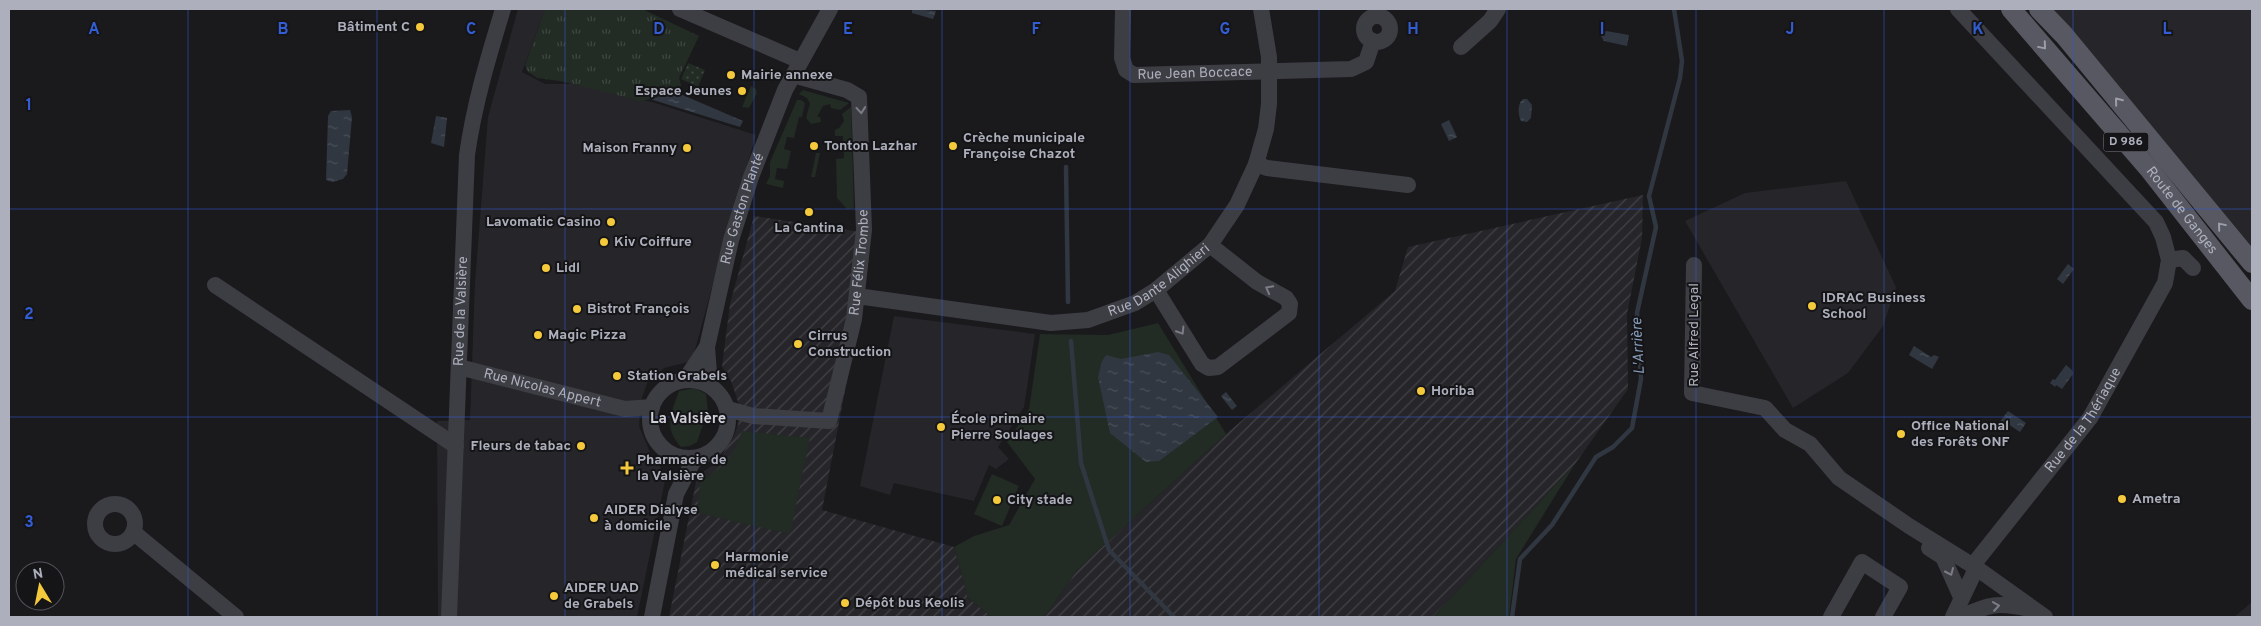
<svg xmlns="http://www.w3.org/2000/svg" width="2261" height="626" viewBox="0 0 2261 626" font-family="Overpass,sans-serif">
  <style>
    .built { fill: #26262a }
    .industrial { fill: url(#industrial-furrows) }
    .grass { fill: #222b24 }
    .park { fill: url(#park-tufts) }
    .garden { fill: url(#garden-dots) }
    .water { fill: url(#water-ripples) }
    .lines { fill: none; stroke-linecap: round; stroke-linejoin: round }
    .stream { stroke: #303741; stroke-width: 4.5 }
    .minor { stroke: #3d3d44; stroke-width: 16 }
    .major { stroke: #575861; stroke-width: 20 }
    .oneway { stroke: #9c9eaa }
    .oneway2 { stroke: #7b7c86 }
    .grid { fill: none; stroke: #335dd4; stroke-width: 1; stroke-opacity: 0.55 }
    .poi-dot { fill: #f4c93b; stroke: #151518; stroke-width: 2 }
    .labels { text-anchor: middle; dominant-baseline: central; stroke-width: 4; stroke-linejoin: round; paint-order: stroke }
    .shield { fill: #151518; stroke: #7f828b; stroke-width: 1 }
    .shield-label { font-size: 12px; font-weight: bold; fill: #adb0bc }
    .poi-label { font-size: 14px; font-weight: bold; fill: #adb0bc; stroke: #151518; text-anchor: start }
    .street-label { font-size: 14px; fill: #adb0bc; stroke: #151518 }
    .water-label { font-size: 15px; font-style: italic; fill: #849ab7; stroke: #151518 }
    .neighbourhood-label { font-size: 15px; font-weight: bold; fill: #cecfd8; stroke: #151518 }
    .grid-label { font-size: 16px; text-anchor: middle; font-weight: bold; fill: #335dd4; stroke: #151518; stroke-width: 4; stroke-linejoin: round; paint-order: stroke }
  </style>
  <defs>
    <pattern id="industrial-furrows" width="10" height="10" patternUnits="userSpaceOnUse" patternTransform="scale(1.25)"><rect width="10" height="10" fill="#26262a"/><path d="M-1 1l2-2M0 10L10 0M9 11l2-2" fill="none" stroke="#434347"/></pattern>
    <pattern id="park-tufts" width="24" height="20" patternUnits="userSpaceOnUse" patternTransform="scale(1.25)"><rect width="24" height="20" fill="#222b24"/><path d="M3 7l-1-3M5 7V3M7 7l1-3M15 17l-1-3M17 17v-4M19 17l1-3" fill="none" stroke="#3f4742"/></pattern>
    <pattern id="garden-dots" width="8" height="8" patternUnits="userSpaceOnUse" patternTransform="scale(1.25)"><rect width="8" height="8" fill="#222b24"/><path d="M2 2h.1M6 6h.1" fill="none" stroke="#3f4742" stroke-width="1.8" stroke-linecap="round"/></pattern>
    <pattern id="water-ripples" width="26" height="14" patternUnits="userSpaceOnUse" patternTransform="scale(1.25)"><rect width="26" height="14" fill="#303741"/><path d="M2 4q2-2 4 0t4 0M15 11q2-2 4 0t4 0" fill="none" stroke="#4b515a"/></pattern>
  </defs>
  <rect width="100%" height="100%" fill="#1a1a1d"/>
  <g class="built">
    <path d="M 518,9 L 545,9 L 522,72 L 545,84 L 573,84 L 652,102 L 756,135 L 724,243 L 692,361 L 664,368 L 648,381 L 641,400 L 639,426 L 650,452 L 666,476 L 637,617 L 438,617 L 437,421 L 470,420 L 475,283 L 488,117 Z"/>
    <path d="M 2049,9 L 2252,9 L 2252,249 Z"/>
    <path d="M 1846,181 L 1896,287 L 1883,326 L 1848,373 L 1793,408 L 1685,221 L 1745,193 Z"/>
    <path d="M 894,316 L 1035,334 L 1024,407 L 998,447 L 1009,459 L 996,469 L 989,465 L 974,501 L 894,483 L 890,495 L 860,486 Z"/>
    <path d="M 2252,602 L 2252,617 L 2234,617 Z"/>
  </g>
  <g class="industrial">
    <path d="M 1643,195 L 1642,238 L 1627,314 L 1628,389 L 1575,464 L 1433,617 L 1045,617 L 1078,569 L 1226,434 L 1395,291 L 1408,247 Z"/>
    <path d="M 754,216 L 868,233 L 859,319 L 822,510 L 954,547 L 968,598 L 992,617 L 669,617 L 696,482 L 701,474 L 718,461 L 734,436 L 738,425 L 739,405 L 731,381 L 722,366 L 730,304 Z"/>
  </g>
  <g class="grass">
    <path d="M 751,86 L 756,89 L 757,93 L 749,108 L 742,107 Z"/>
    <path d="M 803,90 L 849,103 L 840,110 L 831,108 L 830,104 L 823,106 L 817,117 L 820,117 L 821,122 L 811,124 L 806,118 L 810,103 L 807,98 L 799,94 Z"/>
    <path d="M 797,100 L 801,100 L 805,103 L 802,117 L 799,117 L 794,138 L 787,137 L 784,149 L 791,151 L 787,169 L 777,168 L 775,179 L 784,181 L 783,188 L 766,184 L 770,176 L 770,162 Z"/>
    <path d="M 851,107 L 854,208 L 847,209 L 837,198 L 836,159 L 844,158 L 843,136 L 835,136 L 835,130 L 839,128 L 844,121 L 842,114 Z"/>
    <path d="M 816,153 L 820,153 L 815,177 L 811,177 Z"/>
    <path d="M 1158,323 L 1226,434 L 1078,569 L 1045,617 L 992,617 L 968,598 L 954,547 L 974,536 L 1009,525 L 1035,479 L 1007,442 L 1029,409 L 1040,334 L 1108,335 Z"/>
    <path d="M 695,388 L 706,394 L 708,411 L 697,442 L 690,446 L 681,447 C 663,427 671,414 679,391 Z"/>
    <path d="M 742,431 L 810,438 L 790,534 L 697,513 L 700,483 C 724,465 732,460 742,431 Z"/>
    <path d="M 1575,464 L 1516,559 L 1509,617 L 1433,617 Z"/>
    <path d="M 992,474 L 1019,486 L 1002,526 L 974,514 Z"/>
  </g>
  <path class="park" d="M 545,9 L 642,9 L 699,36 L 679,78 L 681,85 L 678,93 L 641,101 L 560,81 L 537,78 L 527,71 L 525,65 Z"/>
  <path class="garden" d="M 688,63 L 705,70 L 698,87 L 681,79 Z"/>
  <g class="water">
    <path d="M 912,9 L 936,11 L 933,19 L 912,13 Z"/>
    <path d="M 1606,31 L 1629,35 L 1627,46 L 1604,41 L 1601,36 Z"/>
    <path d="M 678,93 L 743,121 L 740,127 L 650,99 Z"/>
    <path d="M 1523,99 L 1527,99 L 1532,105 L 1531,118 L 1527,122 L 1521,121 C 1518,115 1517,104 1523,99 Z"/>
    <path d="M 350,110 L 352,117 L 347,174 L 343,179 L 332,182 L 326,180 L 328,116 L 331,111 Z"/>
    <path d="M 436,116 L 447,118 L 444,147 L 431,143 Z"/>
    <path d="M 1449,120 L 1457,137 L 1449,141 L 1441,124 Z"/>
    <path d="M 2068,264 L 2074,269 L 2063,284 L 2057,279 Z"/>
    <path d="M 1914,346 L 1931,357 L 1934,355 L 1939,357 L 1932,369 L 1909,355 Z"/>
    <path d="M 1158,352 L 1169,355 L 1218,417 L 1159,461 L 1146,462 L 1110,433 L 1098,377 L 1102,361 L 1106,355 L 1121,359 Z"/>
    <path d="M 2066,365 L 2072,370 L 2073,374 L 2062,389 L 2056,385 L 2055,387 L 2050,383 L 2053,379 L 2055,380 Z"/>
    <path d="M 1226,392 L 1237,406 L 1232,410 L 1221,396 Z"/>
    <path d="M 2008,411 L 2026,423 L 2020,432 L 2005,422 L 2002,425 L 1999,423 Z"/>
  </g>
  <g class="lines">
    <g class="stream">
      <path d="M 1066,167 L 1068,302"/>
      <path d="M 1071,341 L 1081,463 L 1109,550 L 1174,617"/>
      <path d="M 1512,617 L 1520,559 L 1552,525 L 1596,457 L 1613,447 L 1632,428 L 1641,379 L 1637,313 L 1656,227 L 1649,196 L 1680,78 L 1682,61 L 1674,9"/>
    </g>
    <g class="minor">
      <path d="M 680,9 L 800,61"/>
      <path id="s1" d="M 1123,9 L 1122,58 L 1126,70 L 1134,75 L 1351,69 L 1366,62 L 1373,41"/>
      <circle cx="1377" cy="29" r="13"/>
      <path d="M 1461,47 L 1490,21 L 1498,9"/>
      <path d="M 1256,164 L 1267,168 L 1408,185"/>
      <path d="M 2169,260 L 2183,258 L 2193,268"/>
      <path d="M 1694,265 L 1692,393 L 1765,408 L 1785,430 L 1810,444 L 1839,478 L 1909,526 L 1975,567 L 2045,617"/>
      <path d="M 215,285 L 456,446"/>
      <path d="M 1156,290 L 1202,364 L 1209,368 L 1218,367 L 1289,313 L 1290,304 L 1286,298 L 1257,282 L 1210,245"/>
      <path id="s2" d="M 857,296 L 1051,323 L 1088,320 L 1135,303 L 1156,290 L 1210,245 L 1237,205 L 1256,164 L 1266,129 L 1269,104 L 1269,57 L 1261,9"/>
      <path id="s3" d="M 459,367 L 625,409 L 652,407"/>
      <circle cx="689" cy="419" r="39"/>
      <path d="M 685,380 L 707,347"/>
      <path id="s4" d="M 710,385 L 707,347 L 731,240 L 751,177 L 785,90 L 830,9"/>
      <path id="s5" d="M 728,409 L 753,416 L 829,421 L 854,319 L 864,230 L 859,97 L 847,90 L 793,75"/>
      <circle cx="115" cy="524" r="20"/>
      <path d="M 133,532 L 236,617"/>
      <path d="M 1929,548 L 1943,557 L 1961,597"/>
      <path id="s6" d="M 449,617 L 467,155 C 474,105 488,58 503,9"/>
      <path d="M 652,617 L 676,494 L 695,458"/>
      <path d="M 1831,617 L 1862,562 L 1900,587 L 1883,617"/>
      <path id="s7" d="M 1953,617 L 1973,575 L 1977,560 L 2090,418 L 2165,283 L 2169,260 L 2163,237 L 2156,222 L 1958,9"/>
      <path d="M 1961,617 C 1989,604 1998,602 2029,609"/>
    </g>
    <g class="major">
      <path id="s8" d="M 2011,9 L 2150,170 L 2252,300"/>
      <path d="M 2039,9 L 2064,35 L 2252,263"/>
    </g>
  </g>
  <defs><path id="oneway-chevron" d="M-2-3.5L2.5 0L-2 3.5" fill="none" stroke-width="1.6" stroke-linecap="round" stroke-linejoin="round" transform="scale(1.25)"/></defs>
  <g class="oneway">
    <use href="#oneway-chevron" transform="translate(2043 46) rotate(50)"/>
    <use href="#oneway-chevron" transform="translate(2118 101) rotate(-129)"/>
    <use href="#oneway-chevron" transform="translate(2221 226) rotate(-130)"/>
  </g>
  <g class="oneway2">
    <use href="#oneway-chevron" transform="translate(861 110) rotate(85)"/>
    <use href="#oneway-chevron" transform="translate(1269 289) rotate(-152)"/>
    <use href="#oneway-chevron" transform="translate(1181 331) rotate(58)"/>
    <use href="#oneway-chevron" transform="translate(1950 572) rotate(66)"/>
    <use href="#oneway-chevron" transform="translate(1996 606) rotate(-8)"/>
  </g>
  <path class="grid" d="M 188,9 L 188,617M 377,9 L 377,617M 565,9 L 565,617M 754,9 L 754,617M 942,9 L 942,617M 1130,9 L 1130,617M 1319,9 L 1319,617M 1507,9 L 1507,617M 1696,9 L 1696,617M 1884,9 L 1884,617M 2073,9 L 2073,617M 9,209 L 2252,209M 9,417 L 2252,417"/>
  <g class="poi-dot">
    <circle cx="420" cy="27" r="5"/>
    <circle cx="731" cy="75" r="5"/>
    <circle cx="742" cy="91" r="5"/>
    <circle cx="814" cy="146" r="5"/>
    <circle cx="953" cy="146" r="5"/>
    <circle cx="687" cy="148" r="5"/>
    <circle cx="809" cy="212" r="5"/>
    <circle cx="611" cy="222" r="5"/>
    <circle cx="604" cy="242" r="5"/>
    <circle cx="546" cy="268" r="5"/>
    <circle cx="1812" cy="306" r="5"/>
    <circle cx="577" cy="309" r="5"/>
    <circle cx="538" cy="335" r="5"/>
    <circle cx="798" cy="344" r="5"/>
    <circle cx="617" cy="376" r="5"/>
    <circle cx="1421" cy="391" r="5"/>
    <circle cx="941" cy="427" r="5"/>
    <circle cx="1901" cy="434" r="5"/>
    <circle cx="581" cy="446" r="5"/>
    <path d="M624.5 460.5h5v5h5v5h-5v5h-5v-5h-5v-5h5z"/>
    <circle cx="2122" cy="499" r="5"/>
    <circle cx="997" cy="500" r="5"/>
    <circle cx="594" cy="518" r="5"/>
    <circle cx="715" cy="565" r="5"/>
    <circle cx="554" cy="596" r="5"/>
    <circle cx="845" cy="603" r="5"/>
  </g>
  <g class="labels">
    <rect class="shield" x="2103.5" y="132.5" width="45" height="19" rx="4"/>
    <g class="shield-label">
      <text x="2126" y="142">D 986</text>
    </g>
    <g class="poi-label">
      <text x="410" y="27" text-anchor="end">Bâtiment C</text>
      <text x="741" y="75">Mairie annexe</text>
      <text x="732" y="91" text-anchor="end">Espace Jeunes</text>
      <text x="963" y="138">Crèche municipale<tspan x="963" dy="16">Françoise Chazot</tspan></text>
      <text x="824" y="146">Tonton Lazhar</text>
      <text x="677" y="148" text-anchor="end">Maison Franny</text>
      <text x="601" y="222" text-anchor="end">Lavomatic Casino</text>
      <text x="809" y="228" text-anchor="middle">La Cantina</text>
      <text x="614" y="242">Kiv Coiffure</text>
      <text x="556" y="268">Lidl</text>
      <text x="1822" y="298">IDRAC Business<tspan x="1822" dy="16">School</tspan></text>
      <text x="587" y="309">Bistrot François</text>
      <text x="548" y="335">Magic Pizza</text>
      <text x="808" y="336">Cirrus<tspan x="808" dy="16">Construction</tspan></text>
      <text x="627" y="376">Station Grabels</text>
      <text x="1431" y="391">Horiba</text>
      <text x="951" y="419">École primaire<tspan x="951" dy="16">Pierre Soulages</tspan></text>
      <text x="1911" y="426">Office National<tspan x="1911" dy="16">des Forêts ONF</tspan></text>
      <text x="571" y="446" text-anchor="end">Fleurs de tabac</text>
      <text x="637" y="460">Pharmacie de<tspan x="637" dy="16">la Valsière</tspan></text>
      <text x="2132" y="499">Ametra</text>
      <text x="1007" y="500">City stade</text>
      <text x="604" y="510">AIDER Dialyse<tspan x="604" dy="16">à domicile</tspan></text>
      <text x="725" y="557">Harmonie<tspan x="725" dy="16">médical service</tspan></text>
      <text x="564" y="588">AIDER UAD<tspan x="564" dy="16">de Grabels</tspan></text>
      <text x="855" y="603">Dépôt bus Keolis</text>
    </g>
    <g class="street-label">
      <text stroke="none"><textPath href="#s1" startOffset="132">Rue Jean Boccace</textPath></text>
      <text stroke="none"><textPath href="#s4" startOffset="181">Rue Gaston Planté</textPath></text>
      <text stroke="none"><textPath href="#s8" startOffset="264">Route de Ganges</textPath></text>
      <text stroke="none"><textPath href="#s5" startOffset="264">Rue Félix Trombe</textPath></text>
      <text stroke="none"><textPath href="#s2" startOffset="315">Rue Dante Alighieri</textPath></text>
      <text stroke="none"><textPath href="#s6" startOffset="306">Rue de la Valsière</textPath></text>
      <text transform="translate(1694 335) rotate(-90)">Rue Alfred Legal</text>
      <text stroke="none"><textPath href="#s3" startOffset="86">Rue Nicolas Appert</textPath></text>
      <text stroke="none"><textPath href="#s7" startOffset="238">Rue de la Thériaque</textPath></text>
    </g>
    <g class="water-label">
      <text transform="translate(1639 346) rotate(-93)">L'Arrière</text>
    </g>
    <g class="neighbourhood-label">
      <text x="688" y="419">La Valsière</text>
    </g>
  </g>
  <g class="grid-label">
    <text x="94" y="34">A</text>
    <text x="283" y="34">B</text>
    <text x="471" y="34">C</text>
    <text x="659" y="34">D</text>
    <text x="848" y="34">E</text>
    <text x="1036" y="34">F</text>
    <text x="1225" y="34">G</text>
    <text x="1413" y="34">H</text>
    <text x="1602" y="34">I</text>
    <text x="1790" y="34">J</text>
    <text x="1978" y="34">K</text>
    <text x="2167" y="34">L</text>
    <text x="29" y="110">1</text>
    <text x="29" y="319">2</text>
    <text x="29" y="527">3</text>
  </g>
  <rect width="2261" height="626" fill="none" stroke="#adb0bc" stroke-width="20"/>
  <g transform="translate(40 586) rotate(350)"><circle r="24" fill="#151518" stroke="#52535a"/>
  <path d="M0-4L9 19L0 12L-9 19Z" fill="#f4c93b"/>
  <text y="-8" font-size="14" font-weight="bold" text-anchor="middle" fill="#adb0bc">N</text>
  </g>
</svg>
